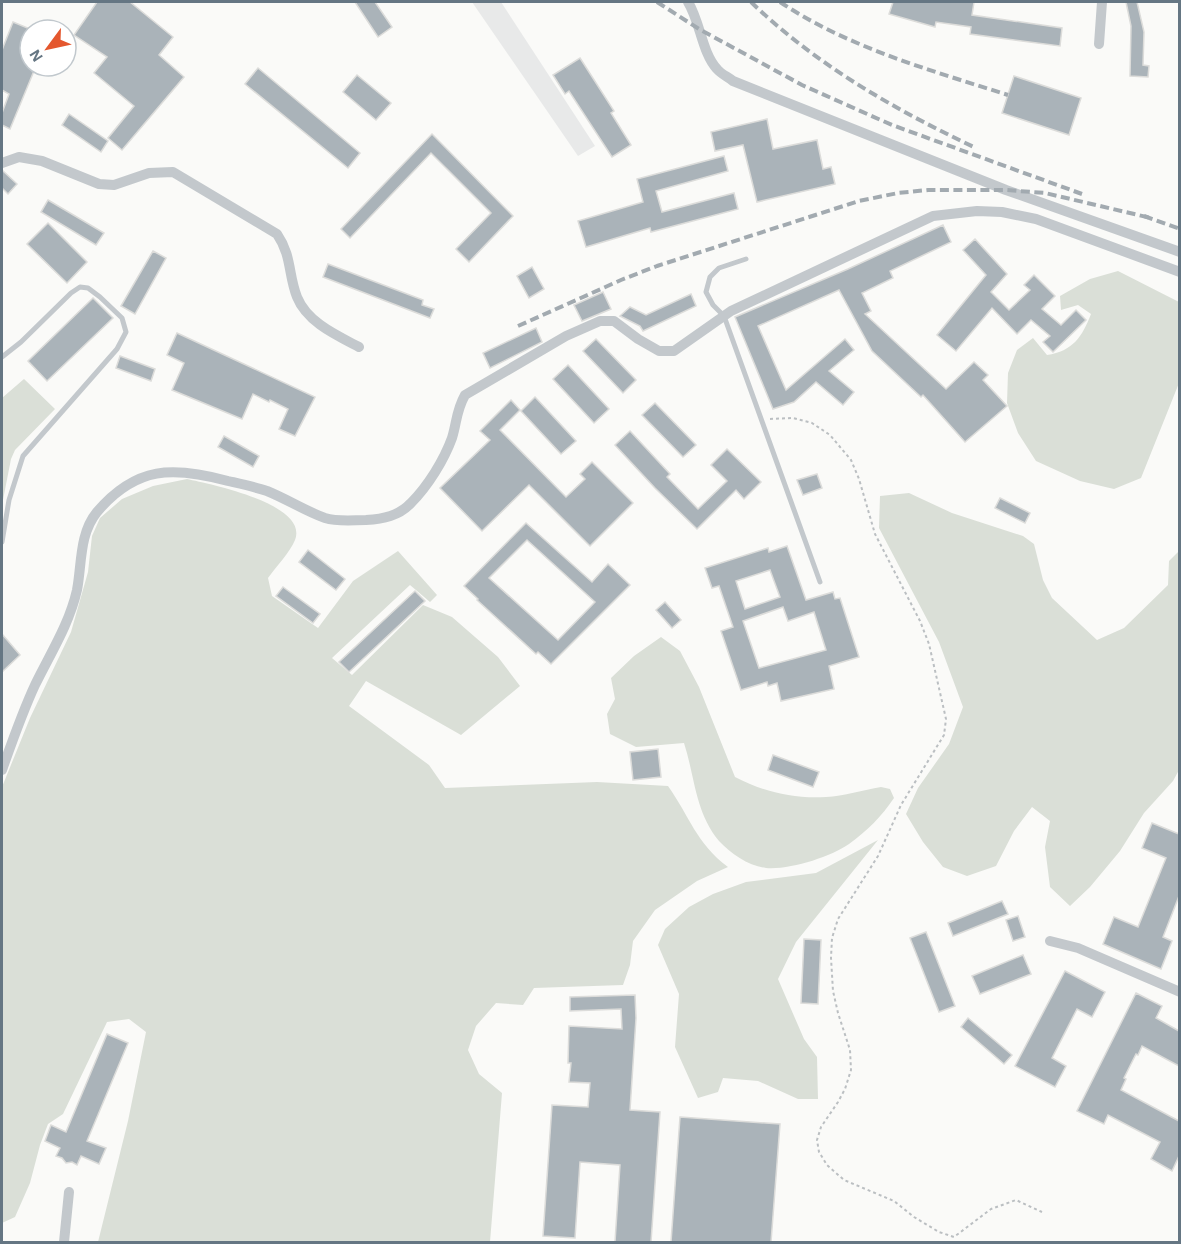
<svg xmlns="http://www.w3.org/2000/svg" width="1181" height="1244" viewBox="0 0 1181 1244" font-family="'Alegreya Sans',sans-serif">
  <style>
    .built { fill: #e8e9e9 }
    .green { fill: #dadfd7 }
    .building { fill: #aab3b9; stroke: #dcdcda; stroke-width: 1.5; fill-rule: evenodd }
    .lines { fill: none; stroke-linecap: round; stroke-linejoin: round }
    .path { stroke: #bbbfc2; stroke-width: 2; stroke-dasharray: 3 3; stroke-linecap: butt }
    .lane { stroke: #c3c8cc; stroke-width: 5 }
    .street { stroke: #c3c8cc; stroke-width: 10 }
    .rail { stroke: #a2aab0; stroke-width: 4; stroke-dasharray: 9 4.5; stroke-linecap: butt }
  </style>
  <rect width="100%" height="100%" fill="#fafaf8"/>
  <path class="built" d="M 472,2 L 501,2 L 595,146 L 578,156 Z"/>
  <g class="green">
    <path d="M 1118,271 L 1179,302 L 1179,383 L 1141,478 L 1114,489 L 1080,481 L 1036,461 L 1018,433 L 1007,403 L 1008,373 L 1017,350 L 1033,338 L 1047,355 C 1073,351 1082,337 1091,314 L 1078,305 L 1061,310 L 1060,296 L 1090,279 Z"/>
    <path d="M 24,379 L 55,409 L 15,450 L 11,459 L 2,505 L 2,398 Z"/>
    <path d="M 187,479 C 210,484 309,504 295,540 C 290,552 276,567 268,578 L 272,596 L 318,628 L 353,581 L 398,551 L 437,595 L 430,602 L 410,585 L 332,658 L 352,675 L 423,605 L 452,617 L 498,657 L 520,686 L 461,735 L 366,681 L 349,706 L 429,765 L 445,788 L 597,782 L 668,786 C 690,817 696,843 728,867 L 697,881 L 655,910 L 633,941 L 630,965 L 623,985 L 534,988 L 523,1005 L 496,1003 L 476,1026 L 468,1050 L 479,1074 L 502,1093 L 490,1242 L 98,1242 L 128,1121 L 146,1032 L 129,1019 L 107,1022 L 63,1114 L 48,1124 L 40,1145 L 30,1183 L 15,1217 L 2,1223 L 2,787 L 30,718 L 71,632 L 88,572 L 92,536 L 100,518 L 122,499 L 153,486 Z"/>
    <path d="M 909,493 L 952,513 L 1023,536 L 1034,544 L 1043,580 L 1052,598 L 1097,640 L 1124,628 L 1168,585 L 1169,561 L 1179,551 L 1179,770 L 1173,781 L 1144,813 L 1120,851 L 1090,887 L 1070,906 L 1050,887 L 1045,847 L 1050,821 L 1032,807 L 1014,831 L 996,866 L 967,876 L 943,867 L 923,842 L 906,814 L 918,788 L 949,744 L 963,707 L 939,642 L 879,528 L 880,496 Z"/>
    <path d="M 661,637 L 680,651 L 699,687 L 735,777 C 764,792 794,799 826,797 C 844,796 863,790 881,787 L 890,789 L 894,798 C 882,816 867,831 849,844 C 830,857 790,870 766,868 C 749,866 731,854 719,841 C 695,812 695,777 684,743 L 636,747 L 610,734 L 607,714 L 615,699 L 611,678 L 634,656 Z"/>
    <path d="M 878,840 L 796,942 L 778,979 L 804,1039 L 817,1057 L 818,1099 L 798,1099 L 758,1081 L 723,1078 L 718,1092 L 698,1098 L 675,1047 L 679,994 L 658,945 L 665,929 L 689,907 L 713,894 L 746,882 L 816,873 Z"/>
  </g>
  <g class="building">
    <path d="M 97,2 L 130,2 L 173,37 L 159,55 L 184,77 L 122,150 L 108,138 L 134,106 L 94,73 L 107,57 L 74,35 Z"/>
    <path d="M 355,2 L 375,2 L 392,27 L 378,37 Z"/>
    <path d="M 893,2 L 974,2 L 972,15 L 1062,28 L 1060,46 L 970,34 L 971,27 L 936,22 L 935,27 L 889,14 Z"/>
    <path d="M 1126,2 L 1137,2 L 1144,32 L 1143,65 L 1149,66 L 1148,77 L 1130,76 L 1131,26 Z"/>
    <path d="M 13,22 L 30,29 L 30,66 L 36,66 L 10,129 L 2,125 L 2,113 L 9,94 L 2,90 L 2,50 Z"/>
    <path d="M 580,58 L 614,111 L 611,113 L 631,145 L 612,157 L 569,91 L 565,94 L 553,75 Z"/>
    <path d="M 258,68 L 360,153 L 348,168 L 245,84 Z"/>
    <path d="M 357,75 L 391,103 L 376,120 L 343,92 Z"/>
    <path d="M 1014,76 L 1081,98 L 1069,135 L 1002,113 Z"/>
    <path d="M 69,114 L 108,141 L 101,152 L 62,125 Z"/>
    <path d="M 767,119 L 773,149 L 817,140 L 823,169 L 831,167 L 835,184 L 757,202 L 743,145 L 715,151 L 711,132 Z"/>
    <path d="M 432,134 L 513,216 L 469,262 L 456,249 L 491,213 L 431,153 L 350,238 L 341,229 Z"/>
    <path d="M 724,156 L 728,171 L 656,191 L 662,212 L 734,193 L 738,209 L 651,232 L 650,228 L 586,247 L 578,221 L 643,202 L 637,179 Z"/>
    <path d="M 2,170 L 17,184 L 8,194 L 2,188 Z"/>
    <path d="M 48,200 L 104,233 L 96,245 L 41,212 Z"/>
    <path d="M 48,223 L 87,262 L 67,283 L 27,244 Z"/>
    <path d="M 943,225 L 951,242 L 890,271 L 893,278 L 862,293 L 871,311 L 865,314 L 946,389 L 974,362 L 988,375 L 983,380 L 1007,406 L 965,442 L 923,395 L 921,397 L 872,351 L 839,290 L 758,326 L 786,390 L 845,339 L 854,350 L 829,371 L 854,392 L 843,405 L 816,382 L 794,402 L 773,409 L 735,317 L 848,269 Z"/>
    <path d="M 975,239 L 1007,274 L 991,292 L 1009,310 L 1030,290 L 1024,285 L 1034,275 L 1055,296 L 1042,309 L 1061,325 L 1076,310 L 1086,320 L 1053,352 L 1043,342 L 1050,336 L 1031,320 L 1017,334 L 992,308 L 956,351 L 937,335 L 986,275 L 963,250 Z"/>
    <path d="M 153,251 L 166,258 L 135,314 L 121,306 Z"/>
    <path d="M 328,264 L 423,300 L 422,305 L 434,309 L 430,318 L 323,277 Z"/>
    <path d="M 532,267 L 544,289 L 529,298 L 517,276 Z"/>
    <path d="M 603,292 L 611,309 L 582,321 L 574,305 Z"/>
    <path d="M 691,294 L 696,306 L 643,331 L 640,326 L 620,316 L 630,307 L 646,315 Z"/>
    <path d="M 93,298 L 113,318 L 47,381 L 28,361 Z"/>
    <path d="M 536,328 L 542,342 L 490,368 L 483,353 Z"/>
    <path d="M 177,333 L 315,397 L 295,436 L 279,429 L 288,409 L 270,400 L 269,402 L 253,394 L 242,419 L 172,390 L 184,363 L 167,355 Z"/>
    <path d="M 596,339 L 636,380 L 623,393 L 583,351 Z"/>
    <path d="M 120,356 L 155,369 L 151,381 L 116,368 Z"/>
    <path d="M 568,365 L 609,409 L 594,423 L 553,379 Z"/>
    <path d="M 535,397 L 576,441 L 561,454 L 521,411 Z"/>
    <path d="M 511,400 L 520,410 L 500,430 L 566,497 L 585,479 L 580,474 L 592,462 L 633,503 L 590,546 L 529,485 L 482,531 L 440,488 L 490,440 L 480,431 Z"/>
    <path d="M 655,403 L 696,445 L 683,457 L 642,415 Z"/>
    <path d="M 630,431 L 670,474 L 667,477 L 698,509 L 727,481 L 711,465 L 727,449 L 761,482 L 744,499 L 736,490 L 697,529 L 655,488 L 615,445 Z"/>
    <path d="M 224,436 L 259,456 L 253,467 L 218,447 Z"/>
    <path d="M 817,474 L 822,488 L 803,495 L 797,480 Z"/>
    <path d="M 1000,498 L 1030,513 L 1025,523 L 995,508 Z"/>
    <path d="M 526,523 L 592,582 L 608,564 L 630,585 L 551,664 L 538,652 L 536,654 L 477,600 L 478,599 L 464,586 ZM 527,540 L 595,602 L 558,640 L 489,578 Z"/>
    <path d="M 787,546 L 806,600 L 833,592 L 835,599 L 840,598 L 859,657 L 829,666 L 834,689 L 781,701 L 777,683 L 768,686 L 767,682 L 741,690 L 721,631 L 733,627 L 719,586 L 712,588 L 705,568 L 768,548 L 769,552 ZM 770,570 L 780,597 L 745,609 L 736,581 ZM 783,607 L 788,621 L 814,612 L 826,650 L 759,668 L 743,621 Z"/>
    <path d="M 308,550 L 345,579 L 336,590 L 299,562 Z"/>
    <path d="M 283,587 L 320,614 L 313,623 L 276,596 Z"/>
    <path d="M 415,591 L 425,601 L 349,672 L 339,662 Z"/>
    <path d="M 665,602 L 681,620 L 672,628 L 656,610 Z"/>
    <path d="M 2,634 L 20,655 L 2,672 Z"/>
    <path d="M 658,749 L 661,777 L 633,780 L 630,752 Z"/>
    <path d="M 773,755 L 819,772 L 813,787 L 768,770 Z"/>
    <path d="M 1152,823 L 1179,834 L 1179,896 L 1163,937 L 1172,941 L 1161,969 L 1103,944 L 1114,917 L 1138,927 L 1166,858 L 1142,848 Z"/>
    <path d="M 1002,901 L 1008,914 L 953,936 L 948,923 Z"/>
    <path d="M 1018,916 L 1025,937 L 1013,941 L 1006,920 Z"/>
    <path d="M 926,932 L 955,1006 L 939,1012 L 910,938 Z"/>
    <path d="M 804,939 L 821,940 L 818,1004 L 801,1003 Z"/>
    <path d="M 1023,955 L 1031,974 L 980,994 L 972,976 Z"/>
    <path d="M 1065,971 L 1105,992 L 1092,1017 L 1077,1009 L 1052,1058 L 1066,1066 L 1055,1087 L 1015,1066 Z"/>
    <path d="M 1136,993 L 1162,1006 L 1156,1018 L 1179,1031 L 1179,1066 L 1142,1046 L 1138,1055 L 1136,1054 L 1124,1078 L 1126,1079 L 1121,1090 L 1179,1121 L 1179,1156 L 1172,1171 L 1151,1159 L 1160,1142 L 1108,1115 L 1104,1124 L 1077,1111 Z"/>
    <path d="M 635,995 L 636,1018 L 630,1110 L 660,1112 L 651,1242 L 615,1242 L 620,1165 L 593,1163 L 580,1162 L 575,1238 L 543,1236 L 552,1105 L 588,1107 L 590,1083 L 569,1082 L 571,1063 L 568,1063 L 569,1026 L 622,1029 L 621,1009 L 570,1011 L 570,997 Z"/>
    <path d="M 968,1018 L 1012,1055 L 1004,1064 L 961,1027 Z"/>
    <path d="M 107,1034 L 128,1043 L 87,1141 L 106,1148 L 99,1164 L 81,1156 L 77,1165 L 72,1162 L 66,1163 L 62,1158 L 56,1156 L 60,1148 L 45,1141 L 51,1125 L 66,1132 Z"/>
    <path d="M 680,1117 L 780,1124 L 771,1242 L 671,1242 Z"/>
  </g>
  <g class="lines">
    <path class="path" d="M 770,419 L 793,418 L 812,423 L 830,435 L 851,460 L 859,479 L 875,534 L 920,621 L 929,644 L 946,719 L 944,735 L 901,805 L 878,856 L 838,919 L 832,938 L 831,958 L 833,991 L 838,1013 L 850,1050 L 851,1070 L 845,1089 L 838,1102 L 821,1127 L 817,1140 L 819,1152 L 827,1165 L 844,1180 L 894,1201 L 914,1217 L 939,1232 L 954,1237 L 991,1209 L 1016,1200 L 1042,1212"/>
    <g class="lane">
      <path d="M 746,259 L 719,268 L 710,277 L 706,292 L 713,305 L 724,316 L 820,582"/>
      <path d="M 2,357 L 21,342 L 71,293 L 80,287 L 88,288 L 100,297 L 122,318 L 126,332 L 117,349 L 23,456 L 9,500 L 2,542"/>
    </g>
    <g class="street">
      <path d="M 688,2 C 700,21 702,53 717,69 C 721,74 728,77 733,81 L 1006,190 L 1180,252"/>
      <path d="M 1099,44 L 1102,2"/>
      <path d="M 2,163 L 19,157 L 42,161 L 99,184 L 114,185 L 149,173 L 173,172 L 277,234 C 292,256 288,274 297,297 C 307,322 336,335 359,347"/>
      <path d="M 2,770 C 12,742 22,713 35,685 C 50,654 69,625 77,590 C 82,564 79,534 97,512 C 136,466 173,466 228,481 C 241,484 255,487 267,491 C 287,499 305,511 325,518 C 338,522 353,520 366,520 C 383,519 399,516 411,503 C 428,486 444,460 452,438 C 457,422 456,411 465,395 L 566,336 L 600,321 L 614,321 L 638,339 L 659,351 L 674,351 L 731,311 L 933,216 L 977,211 L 1002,212 L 1036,219 L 1180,272"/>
      <path d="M 1050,941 L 1078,948 L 1180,992"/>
      <path d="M 64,1242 L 69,1192"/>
    </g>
    <g class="rail">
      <path d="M 657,2 L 699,29 L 802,85 L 892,125 L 1082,194"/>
      <path d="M 751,2 C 815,64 895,110 976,148"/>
      <path d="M 780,2 C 849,48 930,70 1008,95"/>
      <path d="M 1144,216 L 1180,229"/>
      <path d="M 518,326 L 621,280 L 657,266 L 859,201 L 898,193 L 928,190 L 1006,190 L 1045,193 L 1151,218"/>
    </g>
  </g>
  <rect width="1181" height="1244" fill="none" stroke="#657683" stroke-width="6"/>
  <g transform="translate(48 48) rotate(237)"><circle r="28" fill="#ffffff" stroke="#c1c8cd" stroke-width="1.5"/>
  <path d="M0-4.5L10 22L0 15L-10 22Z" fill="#e4572e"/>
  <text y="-9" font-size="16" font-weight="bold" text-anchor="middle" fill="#657683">N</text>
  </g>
</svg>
